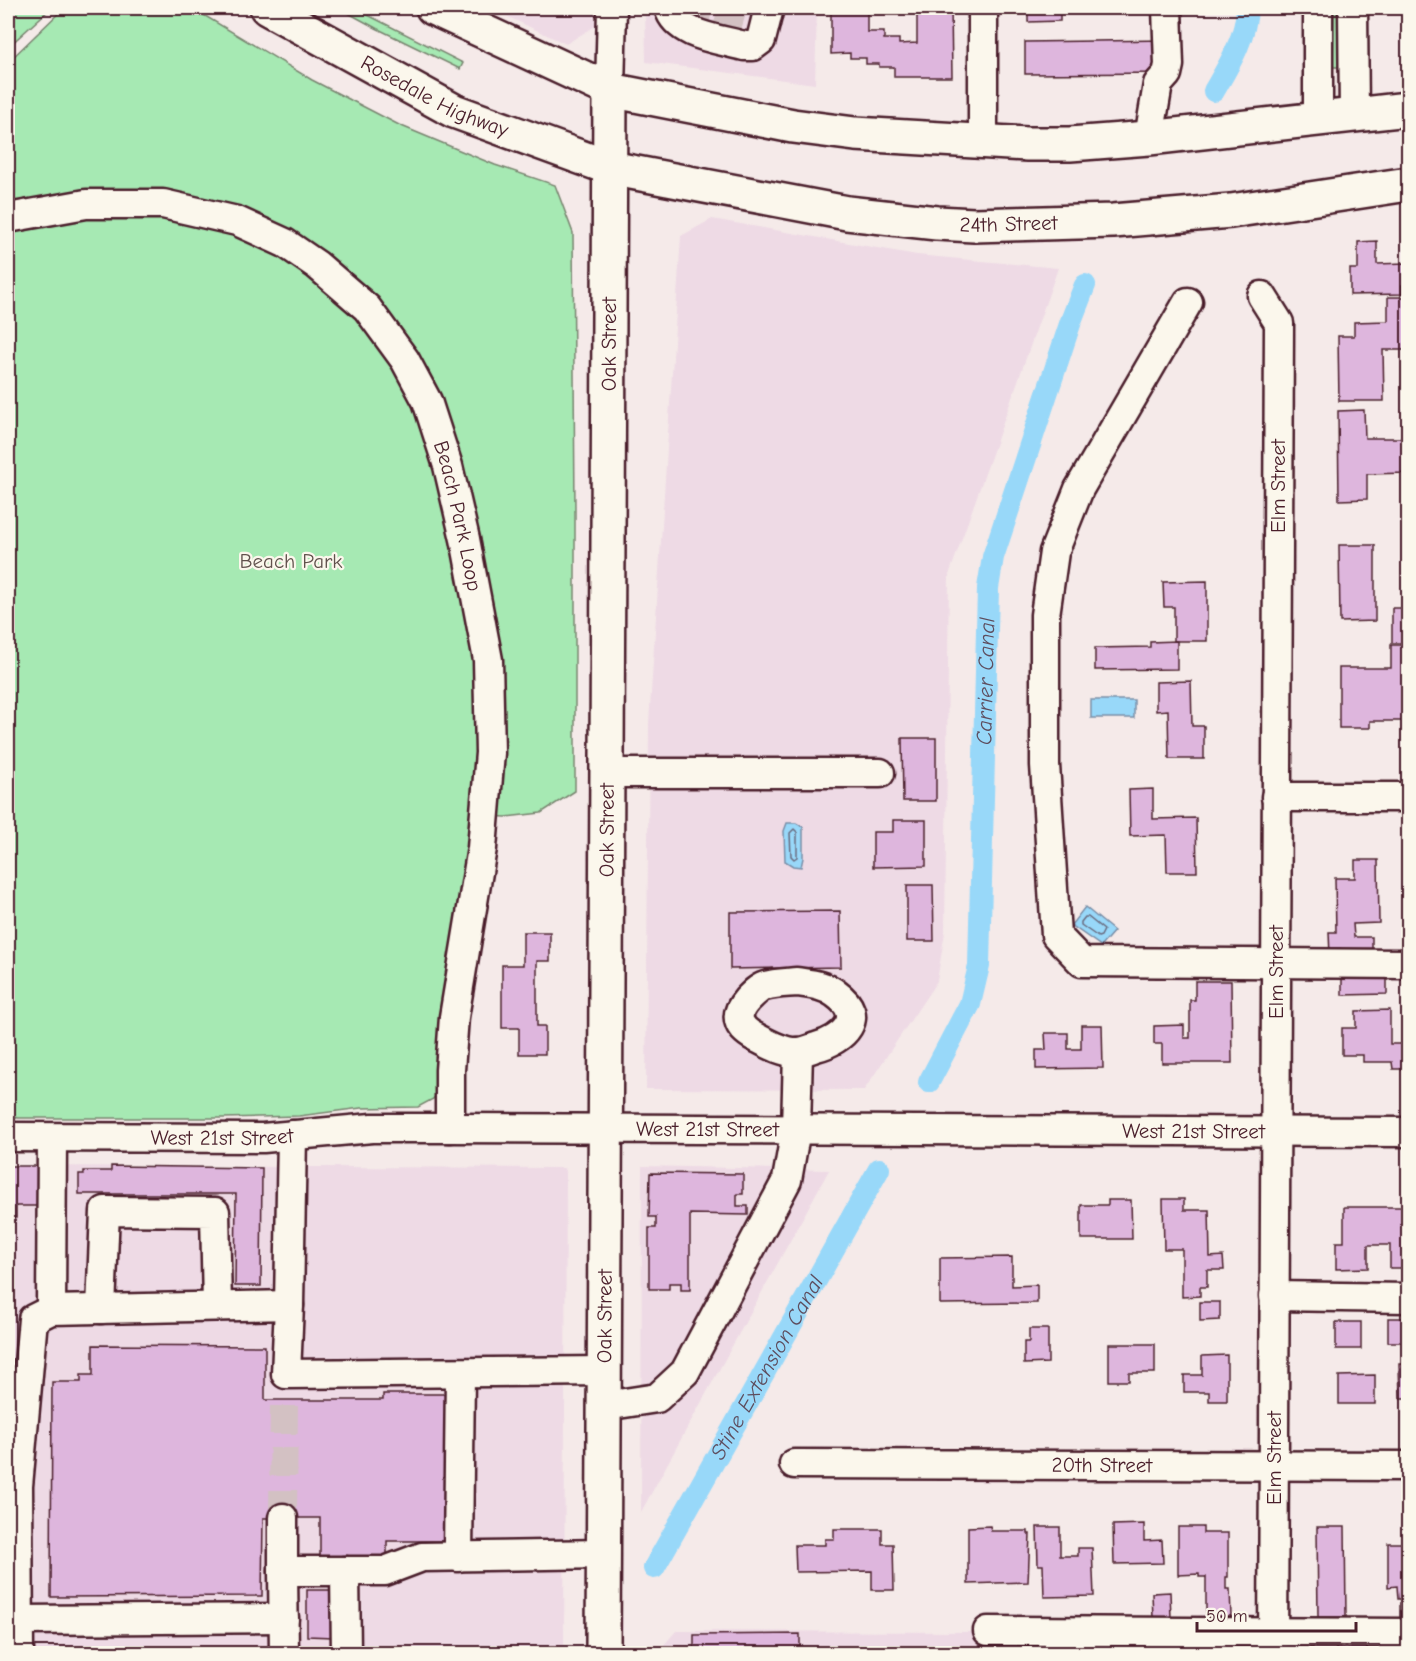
<svg xmlns="http://www.w3.org/2000/svg" width="1416" height="1661" viewBox="0 0 1416 1661" font-family="'Comic Neue',sans-serif">
  <style>
    .built { fill: #eedae5 }
    .green { fill: #a6e9b3; stroke: #78846f; stroke-width: 1.5 }
    .water { fill: #98d8f9; stroke: #798ea7; stroke-width: 1.5 }
    .lines { fill: none; stroke-linecap: round; stroke-linejoin: round }
    .shore { stroke: #69697d; stroke-width: 1.5 }
    .canal { stroke: #98d8f9; stroke-width: 22 }
    .building { fill: #deb6dd; stroke: #4a1f2b; stroke-width: 1.5 }
    .minor-tunnel { stroke: #d3c1c3; stroke-width: 28; stroke-dasharray: 28 14; stroke-linecap: butt }
    .minor-casing { stroke: #4a1f2b; stroke-width: 33 }
    .major-casing { stroke: #4a1f2b; stroke-width: 38 }
    .minor { stroke: #fbf7ec; stroke-width: 28 }
    .major { stroke: #fbf7ec; stroke-width: 33 }
    .labels { text-anchor: middle; dominant-baseline: central; stroke-width: 4.5; stroke-linejoin: round; paint-order: stroke }
    .street-label { font-size: 21px; fill: #4a1f2b; stroke: #fbf7ec }
    .park-label { font-size: 21px; fill: #61524d; stroke: #fbf7ec }
    .water-label { font-size: 22px; font-style: italic; fill: #5e4d5e; stroke: #fbf7ec }
  </style>
  <rect width="100%" height="100%" fill="#f5eae9"/>
  <filter id="ink" filterUnits="userSpaceOnUse"><feTurbulence type="fractalNoise" baseFrequency=".0167" numOctaves="2"/><feDisplacementMap in="SourceGraphic" scale="12" xChannelSelector="R" yChannelSelector="G"/><feConvolveMatrix kernelMatrix="1 2 1 2 8 2 1 2 1" color-interpolation-filters="sRGB"/></filter>
  <g filter="url(#ink)">
    <g class="built">
      <path d="M 489,8 L 595,8 L 595,26 L 566,44 Z"/>
      <path d="M 645,8 L 817,8 L 815,84 L 646,62 Z"/>
      <path d="M 712,219 L 917,255 L 1058,268 L 949,575 L 945,932 L 937,981 L 864,1090 L 646,1089 L 649,723 L 681,236 Z"/>
      <path d="M 8,1166 L 564,1168 L 566,1175 L 564,1653 L 8,1654 Z"/>
      <path d="M 642,1166 L 829,1170 L 641,1512 Z"/>
      <path d="M 676,1631 L 982,1632 L 982,1653 L 656,1654 Z"/>
    </g>
    <g class="green">
      <path d="M 8,8 L 51,8 L 8,47 Z"/>
      <path d="M 64,8 L 192,8 L 312,80 L 399,125 L 495,165 L 555,185 L 573,233 L 575,511 L 575,791 L 541,813 L 506,817 L 472,815 L 439,1091 L 433,1099 L 418,1107 L 361,1108 L 299,1116 L 223,1118 L 18,1118 L 8,1113 L 8,62 Z"/>
      <path d="M 339,8 L 354,8 L 463,63 L 460,69 L 376,28 Z"/>
      <path d="M 1334,8 L 1344,8 L 1344,67 L 1333,67 Z"/>
    </g>
    <g class="water">
      <rect x="1091" y="700" width="43" height="18"/>
      <path d="M 787,823 L 796,823 L 803,827 L 803,858 L 801,867 L 793,866 L 785,861 L 784,831 Z"/>
      <path d="M 1085,907 L 1114,931 L 1101,946 L 1071,925 Z"/>
    </g>
    <g class="lines">
      <g class="shore">
        <path d="M 794,829 L 797,832 L 797,857 L 794,859 L 791,856 L 790,833 Z"/>
        <path d="M 1085,917 L 1088,917 L 1104,930 L 1101,936 L 1098,937 L 1081,925 L 1081,922 Z"/>
      </g>
      <g class="canal">
        <path d="M 1214,91 C 1229,65 1246,38 1247,8"/>
        <path id="s1" d="M 929,1082 L 970,1004 L 979,966 L 988,588 L 993,557 L 1071,321 L 1085,285"/>
        <path id="s2" d="M 654,1568 L 879,1169"/>
      </g>
    </g>
    <g class="building">
      <path d="M 831,8 L 867,8 L 867,32 L 884,32 L 884,39 L 899,39 L 899,44 L 917,43 L 917,8 L 951,8 L 952,77 L 894,77 L 894,67 L 879,67 L 879,64 L 866,64 L 866,58 L 850,58 L 850,53 L 831,54 Z"/>
      <path d="M 1028,8 L 1060,8 L 1060,21 L 1028,22 Z"/>
      <path d="M 1167,40 L 1167,73 L 1025,74 L 1025,42 Z"/>
      <path d="M 1377,241 L 1377,264 L 1406,263 L 1406,270 L 1408,270 L 1408,285 L 1402,285 L 1402,294 L 1350,295 L 1350,269 L 1358,269 L 1358,242 Z"/>
      <path d="M 1388,297 L 1408,297 L 1408,326 L 1406,326 L 1407,350 L 1383,350 L 1384,401 L 1339,401 L 1338,336 L 1354,336 L 1354,322 L 1388,321 Z"/>
      <path d="M 1364,410 L 1365,438 L 1404,438 L 1404,410 L 1408,410 L 1408,473 L 1367,474 L 1367,499 L 1339,500 L 1338,411 Z"/>
      <path d="M 1339,545 L 1375,545 L 1375,621 L 1340,622 Z"/>
      <path d="M 1207,581 L 1207,641 L 1174,641 L 1174,607 L 1164,607 L 1163,582 Z"/>
      <rect x="1392" y="608" width="16" height="35"/>
      <path d="M 1177,641 L 1177,669 L 1095,670 L 1095,648 L 1150,647 L 1150,642 Z"/>
      <path d="M 1391,645 L 1408,645 L 1408,721 L 1370,721 L 1370,728 L 1339,728 L 1339,668 L 1391,668 Z"/>
      <path d="M 1191,681 L 1192,726 L 1204,726 L 1204,759 L 1169,759 L 1168,710 L 1156,711 L 1156,682 Z"/>
      <path d="M 902,738 L 936,738 L 936,801 L 903,801 Z"/>
      <path d="M 1153,789 L 1153,819 L 1196,818 L 1197,872 L 1167,872 L 1166,835 L 1130,836 L 1129,790 Z"/>
      <path d="M 893,820 L 926,820 L 926,866 L 873,867 L 873,832 L 893,832 Z"/>
      <path d="M 1355,860 L 1378,860 L 1379,923 L 1353,924 L 1354,937 L 1372,937 L 1372,955 L 1330,956 L 1329,932 L 1336,932 L 1335,878 L 1355,878 Z"/>
      <path d="M 907,885 L 933,885 L 934,941 L 907,941 Z"/>
      <path d="M 840,911 L 841,967 L 730,969 L 730,912 Z"/>
      <path d="M 523,932 L 550,932 L 550,961 L 537,961 L 537,1026 L 545,1026 L 545,1054 L 519,1054 L 519,1028 L 502,1028 L 502,965 L 523,965 Z"/>
      <path d="M 1387,977 L 1387,994 L 1342,995 L 1342,978 Z"/>
      <path d="M 1195,981 L 1231,981 L 1232,1063 L 1162,1063 L 1162,1044 L 1154,1044 L 1154,1026 L 1184,1025 L 1184,1038 L 1190,1038 L 1190,1000 L 1195,1000 Z"/>
      <path d="M 1390,1010 L 1390,1044 L 1408,1044 L 1408,1069 L 1393,1069 L 1392,1062 L 1363,1062 L 1363,1055 L 1342,1055 L 1342,1028 L 1356,1028 L 1356,1011 Z"/>
      <path d="M 1081,1025 L 1102,1025 L 1103,1068 L 1036,1069 L 1036,1050 L 1046,1050 L 1045,1033 L 1068,1033 L 1068,1049 L 1081,1049 Z"/>
      <path d="M 8,1166 L 38,1166 L 38,1206 L 16,1206 L 16,1218 L 8,1218 Z"/>
      <path d="M 111,1166 L 262,1168 L 261,1286 L 235,1286 L 236,1194 L 79,1194 L 79,1174 L 84,1174 L 84,1171 L 111,1171 Z"/>
      <path d="M 650,1173 L 743,1174 L 743,1194 L 737,1194 L 737,1206 L 748,1206 L 748,1215 L 690,1214 L 690,1290 L 681,1290 L 681,1283 L 669,1283 L 669,1289 L 649,1289 L 649,1228 L 656,1228 L 656,1217 L 649,1217 Z"/>
      <path d="M 1163,1199 L 1184,1199 L 1184,1210 L 1209,1210 L 1210,1257 L 1223,1256 L 1224,1270 L 1207,1270 L 1207,1287 L 1200,1287 L 1200,1296 L 1182,1297 L 1182,1249 L 1164,1249 Z"/>
      <path d="M 1108,1200 L 1131,1200 L 1132,1239 L 1081,1239 L 1081,1205 L 1108,1205 Z"/>
      <path d="M 1344,1207 L 1408,1207 L 1408,1268 L 1390,1268 L 1390,1245 L 1368,1245 L 1368,1268 L 1336,1269 L 1336,1242 L 1344,1242 Z"/>
      <path d="M 1012,1257 L 1012,1286 L 1037,1285 L 1037,1303 L 940,1304 L 940,1258 Z"/>
      <path d="M 1200,1302 L 1220,1302 L 1220,1320 L 1200,1321 Z"/>
      <rect x="1388" y="1318" width="20" height="24"/>
      <rect x="1336" y="1322" width="25" height="27"/>
      <path d="M 1029,1329 L 1048,1329 L 1048,1363 L 1024,1364 L 1024,1342 L 1029,1342 Z"/>
      <path d="M 1109,1344 L 1155,1344 L 1155,1373 L 1129,1373 L 1129,1381 L 1109,1381 Z"/>
      <path d="M 93,1345 L 265,1346 L 265,1400 L 383,1400 L 383,1394 L 446,1394 L 445,1541 L 387,1541 L 387,1561 L 320,1560 L 320,1518 L 263,1518 L 262,1596 L 51,1597 L 52,1382 L 81,1382 L 81,1375 L 93,1375 Z"/>
      <path d="M 1227,1355 L 1227,1401 L 1209,1401 L 1209,1392 L 1184,1392 L 1184,1375 L 1202,1375 L 1202,1356 Z"/>
      <path d="M 1399,1364 L 1408,1364 L 1408,1398 L 1400,1398 Z"/>
      <path d="M 1375,1375 L 1375,1404 L 1339,1404 L 1339,1376 Z"/>
      <path d="M 1144,1524 L 1144,1541 L 1162,1540 L 1163,1563 L 1114,1564 L 1113,1525 Z"/>
      <path d="M 990,1526 L 991,1531 L 1028,1531 L 1028,1534 L 1030,1534 L 1028,1582 L 968,1584 L 968,1527 Z"/>
      <path d="M 1037,1527 L 1060,1527 L 1060,1556 L 1078,1556 L 1078,1548 L 1092,1548 L 1094,1596 L 1044,1597 L 1043,1565 L 1038,1565 Z"/>
      <path d="M 1178,1527 L 1203,1527 L 1203,1533 L 1228,1533 L 1228,1577 L 1226,1577 L 1226,1589 L 1230,1589 L 1231,1616 L 1206,1616 L 1206,1577 L 1199,1577 L 1199,1574 L 1178,1575 Z"/>
      <path d="M 1317,1527 L 1345,1527 L 1346,1617 L 1318,1617 Z"/>
      <path d="M 834,1529 L 882,1529 L 882,1544 L 893,1544 L 894,1590 L 872,1590 L 872,1571 L 796,1572 L 795,1545 L 825,1545 L 825,1539 L 834,1539 Z"/>
      <path d="M 1388,1543 L 1408,1543 L 1408,1599 L 1398,1599 L 1397,1586 L 1388,1587 Z"/>
      <path d="M 307,1590 L 336,1590 L 333,1637 L 307,1636 Z"/>
      <path d="M 1170,1592 L 1171,1618 L 1153,1618 L 1152,1593 Z"/>
      <path d="M 1408,1602 L 1408,1620 L 1400,1620 L 1400,1603 Z"/>
      <path d="M 800,1634 L 800,1654 L 694,1654 L 694,1635 Z"/>
      <path d="M 1407,1644 L 1407,1654 L 1375,1654 L 1375,1646 Z"/>
      <rect x="1336" y="1645" width="36" height="9"/>
      <path d="M 1204,1646 L 1230,1646 L 1231,1654 L 1204,1654 Z"/>
    </g>
    <g class="lines">
      <g class="minor-tunnel">
        <path d="M 695,20 L 699,8"/>
        <path d="M 727,28 L 733,8"/>
        <path d="M 283,1518 L 284,1400"/>
      </g>
      <g class="minor-casing">
        <g id="minor">
          <path d="M 669,8 C 677,36 720,39 744,46 L 753,46 L 761,40 L 769,8"/>
          <path d="M 983,8 L 983,142"/>
          <path d="M 1353,8 L 1354,115"/>
          <path d="M 610,90 L 612,8"/>
          <path d="M 1318,119 L 1318,8"/>
          <path d="M 1149,138 L 1158,84 L 1167,74 L 1169,65 L 1167,8"/>
          <path id="s3" d="M 8,218 L 86,204 L 163,204 L 237,221 L 285,243 L 317,265 L 367,308 L 405,360 L 427,401 L 448,466 L 465,539 L 488,660 L 490,753 L 482,848 L 454,1017 L 450,1070 L 450,1128"/>
          <path d="M 1262,296 L 1279,323 L 1273,1654"/>
          <path d="M 1188,302 L 1079,489 L 1054,552 L 1045,615 L 1045,765 L 1056,935 L 1082,962 L 1408,964"/>
          <path d="M 608,773 L 880,773"/>
          <path d="M 1276,797 L 1408,797"/>
          <path d="M 797,982 C 810,984 825,985 836,994 C 868,1017 843,1040 816,1047 C 810,1049 804,1052 798,1052 C 785,1053 770,1045 759,1039 C 740,1030 731,1018 747,1000 C 752,995 758,988 765,986 C 775,983 786,983 797,982 Z"/>
          <path d="M 292,1135 L 289,1305 L 286,1374 L 605,1371"/>
          <path id="s4" d="M 8,1137 L 263,1138 L 372,1128 L 450,1128 L 1408,1132"/>
          <path d="M 1274,1296 L 1408,1298"/>
          <path d="M 101,1309 L 105,1211 L 215,1212 L 217,1306"/>
          <path d="M 51,1310 L 52,1138"/>
          <path d="M 605,1406 L 657,1398 L 685,1372 L 787,1180 L 796,1129 L 798,1052"/>
          <path id="s5" d="M 794,1464 L 1408,1466"/>
          <path d="M 283,1518 L 283,1571"/>
          <path d="M 458,1557 L 460,1373"/>
          <path d="M 345,1571 L 346,1654"/>
          <path d="M 21,1620 L 284,1618"/>
          <path d="M 988,1631 L 1408,1633"/>
          <path d="M 19,1654 L 18,1486 L 33,1319 L 51,1310 L 289,1305"/>
          <path d="M 284,1654 L 283,1571 L 385,1571 L 422,1557 L 604,1554"/>
        </g>
      </g>
      <g class="major-casing">
        <g id="major">
          <path id="s6" d="M 267,8 L 454,111 L 610,168 L 847,213 L 937,223 L 974,225 L 1113,221 L 1231,211 L 1408,184"/>
          <path d="M 433,8 L 610,90 L 793,126 L 855,134 L 1027,144 L 1070,144 L 1149,138 L 1408,109"/>
          <path id="s7" d="M 603,1654 L 610,90"/>
        </g>
      </g>
      <use href="#minor" class="minor"/>
      <use href="#major" class="major"/>
    </g>
  </g>
  <g class="labels">
    <g class="street-label">
      <text stroke="none"><textPath href="#s6" startOffset="190">Rosedale Highway</textPath></text>
      <text stroke="none"><textPath href="#s6" startOffset="783">24th Street</textPath></text>
      <text stroke="none"><textPath href="#s7" startOffset="1310">Oak Street</textPath></text>
      <text transform="translate(1278 486) rotate(-90)">Elm Street</text>
      <text stroke="none"><textPath href="#s3" startOffset="620">Beach Park Loop</textPath></text>
      <text stroke="none"><textPath href="#s7" startOffset="824">Oak Street</textPath></text>
      <text transform="translate(1276 972) rotate(-90)">Elm Street</text>
      <text stroke="none"><textPath href="#s4" startOffset="700">West 21st Street</textPath></text>
      <text stroke="none"><textPath href="#s4" startOffset="1186">West 21st Street</textPath></text>
      <text stroke="none"><textPath href="#s4" startOffset="214">West 21st Street</textPath></text>
      <text stroke="none"><textPath href="#s7" startOffset="338">Oak Street</textPath></text>
      <text transform="translate(1274 1458) rotate(-90)">Elm Street</text>
      <text stroke="none"><textPath href="#s5" startOffset="308">20th Street</textPath></text>
    </g>
    <g class="park-label">
      <text x="291" y="561">Beach Park</text>
    </g>
    <g class="water-label">
      <text stroke="none"><textPath href="#s1" startOffset="412">Carrier Canal</textPath></text>
      <text stroke="none"><textPath href="#s2" startOffset="230">Stine Extension Canal</textPath></text>
    </g>
  </g>
  <rect width="1416" height="1661" fill="none" stroke="#fbf7ec" stroke-width="30"/>
  <rect x="15" y="15" width="1386" height="1631" fill="none" stroke="#4a1f2b" stroke-width="2" filter="url(#ink)"/>
  <path d="M1197 1622v9h159v-9" fill="none" stroke="#4a1f2b" stroke-width="3"/>
  <text x="1206" y="1622" font-size="18" fill="#4a1f2b" stroke="#fbf7ec" stroke-width="4.5" paint-order="stroke">50 m</text>
</svg>
